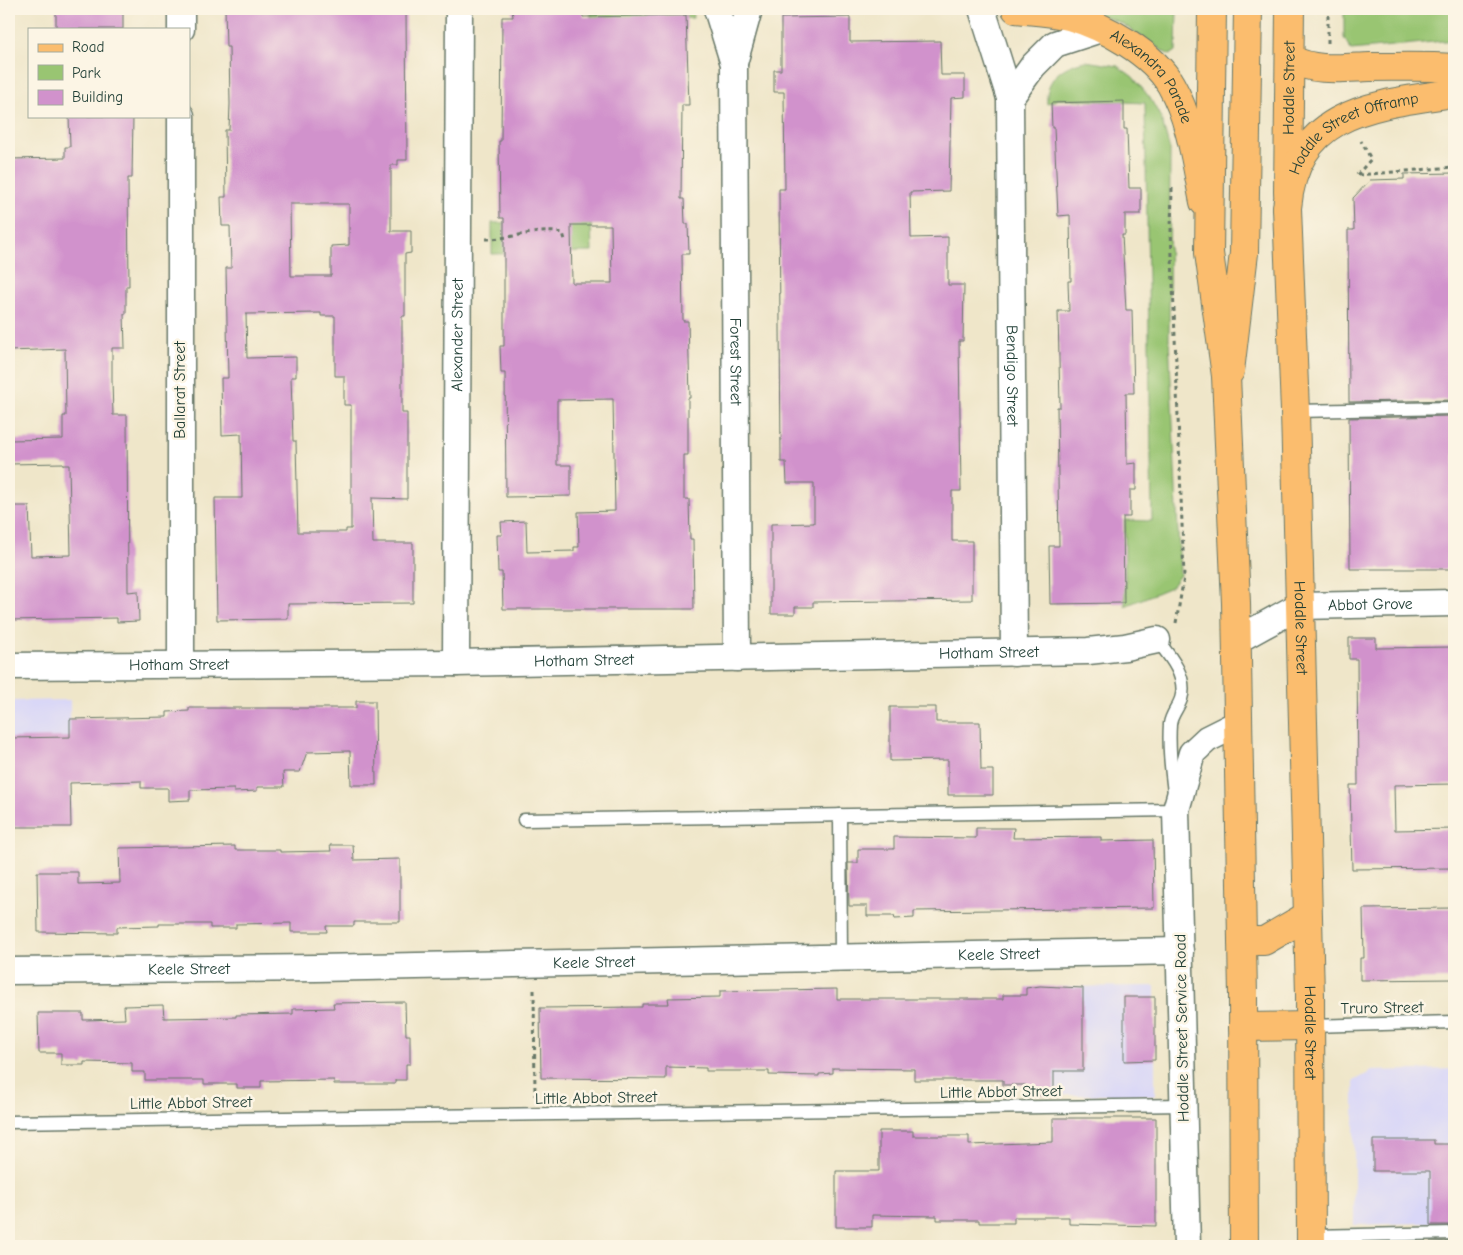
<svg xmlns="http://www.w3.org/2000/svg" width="1463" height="1255" viewBox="0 0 1463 1255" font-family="'Comic Neue',sans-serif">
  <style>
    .built { fill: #d9d7f7 }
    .green { fill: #99c572; stroke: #5c8153 }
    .building { fill: #d192cc; fill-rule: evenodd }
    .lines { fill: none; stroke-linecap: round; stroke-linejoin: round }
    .service-casing { stroke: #687868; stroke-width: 15 }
    .minor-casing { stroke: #687868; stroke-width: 29 }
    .primary-casing { stroke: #687868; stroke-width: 30 }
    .trunk-casing { stroke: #687868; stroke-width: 30 }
    .motorway-casing { stroke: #687868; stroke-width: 30 }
    .path { stroke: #687868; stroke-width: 3; stroke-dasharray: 4 4; stroke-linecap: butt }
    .service { stroke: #fff; stroke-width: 12 }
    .minor { stroke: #fff; stroke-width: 26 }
    .primary { stroke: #fbbd6e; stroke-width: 28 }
    .trunk { stroke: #fbbd6e; stroke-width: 28 }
    .motorway { stroke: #fbbd6e; stroke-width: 28 }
    .labels { text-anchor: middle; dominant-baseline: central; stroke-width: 5; stroke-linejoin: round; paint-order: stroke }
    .street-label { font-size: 16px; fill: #1f3d34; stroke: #fcf5e5 }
  </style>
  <rect width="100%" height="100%" fill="#fcf5e5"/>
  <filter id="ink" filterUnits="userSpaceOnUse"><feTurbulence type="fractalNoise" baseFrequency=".02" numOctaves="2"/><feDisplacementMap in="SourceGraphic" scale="10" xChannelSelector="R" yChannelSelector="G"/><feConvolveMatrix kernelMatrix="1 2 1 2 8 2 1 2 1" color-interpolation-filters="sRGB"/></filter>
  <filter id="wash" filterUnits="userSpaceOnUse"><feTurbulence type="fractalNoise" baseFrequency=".0096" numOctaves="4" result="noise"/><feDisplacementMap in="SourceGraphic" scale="20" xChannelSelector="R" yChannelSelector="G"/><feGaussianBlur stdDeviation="1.12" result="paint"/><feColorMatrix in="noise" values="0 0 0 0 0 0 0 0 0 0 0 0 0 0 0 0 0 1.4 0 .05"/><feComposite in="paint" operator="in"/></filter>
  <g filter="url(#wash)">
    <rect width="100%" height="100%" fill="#efe6c9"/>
    <g class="built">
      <path d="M 70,700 L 71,827 L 9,827 L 9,701 Z"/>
      <path d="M 1155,986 L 1155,1095 L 1026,1095 L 1026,987 Z"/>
      <path d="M 1454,1069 L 1454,1222 L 1354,1225 L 1354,1081 L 1372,1071 Z"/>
    </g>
    <g class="green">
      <path d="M 591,9 L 692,9 L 693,18 L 591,20 Z"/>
      <path d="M 1085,9 L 1177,9 L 1176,51 L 1170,55 L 1166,53 L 1121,23 Z"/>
      <path d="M 1344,9 L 1454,9 L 1454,40 L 1351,50 L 1344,38 Z"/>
      <path d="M 1085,61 L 1118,66 L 1133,77 L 1150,98 L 1161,118 L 1170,150 L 1169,338 L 1180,575 L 1171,587 L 1125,606 L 1125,520 L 1152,521 L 1145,103 L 1058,99 L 1047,104 C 1045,79 1061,66 1085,61 Z"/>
      <path d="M 591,222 L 592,252 L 492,254 L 492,223 Z"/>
    </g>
    <g id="blocks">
      <g class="building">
        <rect x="56" y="9" width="67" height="20"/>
        <path d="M 225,9 L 406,9 L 407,160 L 398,160 L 398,165 L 391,165 L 391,231 L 411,231 L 411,253 L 405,254 L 405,316 L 402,316 L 402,413 L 407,413 L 407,499 L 372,498 L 373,543 L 413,543 L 413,603 L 288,604 L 288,619 L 217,620 L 215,498 L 242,498 L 241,434 L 222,435 L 221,378 L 228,378 L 226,268 L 231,268 L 230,226 L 222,226 L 221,197 L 226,197 L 225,130 L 229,130 L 230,104 L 229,47 L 226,47 ZM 290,204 L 349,204 L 349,245 L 331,246 L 331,276 L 291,276 ZM 321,313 L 321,316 L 335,316 L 335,376 L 344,376 L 344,405 L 351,405 L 351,529 L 346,529 L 346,532 L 298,532 L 296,441 L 293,441 L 291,377 L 296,377 L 296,357 L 247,358 L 246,314 Z"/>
        <path d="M 512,9 L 582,9 L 583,17 L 686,15 L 689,105 L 682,105 L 681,199 L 684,199 L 685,224 L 688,224 L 689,254 L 682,254 L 683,321 L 688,321 L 690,398 L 688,398 L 688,455 L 684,455 L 684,499 L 689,499 L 690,539 L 693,539 L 694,609 L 503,609 L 502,572 L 498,572 L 497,535 L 502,535 L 501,522 L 526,521 L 527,552 L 574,551 L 574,547 L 579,547 L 578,512 L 615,511 L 613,399 L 557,400 L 557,465 L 571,465 L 571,496 L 506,497 L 505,373 L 501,373 L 500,346 L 504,346 L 504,218 L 500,218 L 499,141 L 501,141 L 502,17 L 513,17 ZM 571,225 L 611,225 L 612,283 L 572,283 Z"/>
        <path d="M 850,17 L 850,42 L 940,41 L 941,75 L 965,75 L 965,97 L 951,98 L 949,191 L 910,192 L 911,238 L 948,237 L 948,285 L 964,285 L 963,341 L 959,341 L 961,491 L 952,491 L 952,541 L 972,541 L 972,600 L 813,602 L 813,607 L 795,607 L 795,614 L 771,614 L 771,524 L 814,523 L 814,483 L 787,483 L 786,462 L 781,462 L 779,189 L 785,189 L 784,92 L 774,92 L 774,70 L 781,70 L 781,18 Z"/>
        <path d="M 1124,101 L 1124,129 L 1127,129 L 1129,188 L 1141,188 L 1141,214 L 1125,214 L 1125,235 L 1122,235 L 1126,310 L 1132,310 L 1134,393 L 1126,393 L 1127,464 L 1136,463 L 1136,490 L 1130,490 L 1130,517 L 1123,517 L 1124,603 L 1050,604 L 1049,546 L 1059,546 L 1057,407 L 1060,407 L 1058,311 L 1069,311 L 1068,281 L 1071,281 L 1070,215 L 1058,216 L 1054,128 L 1052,128 L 1051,103 Z"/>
        <path d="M 69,116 L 133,116 L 132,178 L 128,178 L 129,286 L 126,286 L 126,314 L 124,314 L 125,348 L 112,348 L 112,380 L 113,415 L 127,415 L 128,592 L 138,591 L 139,621 L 117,622 L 117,618 L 9,620 L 9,506 L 29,506 L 31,556 L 71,555 L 69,465 L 63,465 L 63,463 L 9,464 L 9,440 L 63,439 L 63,416 L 66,416 L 65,349 L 9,351 L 9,159 L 65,158 L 65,147 L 70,147 Z"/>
        <path d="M 1454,173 L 1454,400 L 1349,402 L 1348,230 L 1354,230 L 1353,198 L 1370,180 L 1404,179 L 1404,174 Z"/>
        <path d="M 1454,416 L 1454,569 L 1350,569 L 1349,418 Z"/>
        <path d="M 1349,638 L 1376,638 L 1376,648 L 1454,647 L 1454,784 L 1394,785 L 1395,830 L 1454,829 L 1454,868 L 1352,869 L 1350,785 L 1358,785 L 1357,659 L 1349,659 Z"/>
        <path d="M 356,701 L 375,701 L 376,785 L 351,785 L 350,751 L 307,752 L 300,772 L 283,772 L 284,787 L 257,787 L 257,791 L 234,792 L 234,789 L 190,790 L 190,800 L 168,801 L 168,788 L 141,788 L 141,781 L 70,783 L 71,827 L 9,827 L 9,738 L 70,737 L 70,719 L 167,717 L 167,712 L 189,711 L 189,708 L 356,708 Z"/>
        <path d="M 890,707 L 936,707 L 936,722 L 980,722 L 981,770 L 993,770 L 993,795 L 948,795 L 948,760 L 890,761 Z"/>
        <path d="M 976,828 L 1014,828 L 1013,838 L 1101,837 L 1101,841 L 1153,840 L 1154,908 L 914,911 L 914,918 L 895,919 L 894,916 L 867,916 L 867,906 L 849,906 L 848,863 L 858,863 L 858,849 L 894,849 L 894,837 L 976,838 Z"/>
        <path d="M 330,845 L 353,845 L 354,860 L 400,859 L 400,922 L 354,922 L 354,926 L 326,926 L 327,932 L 291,932 L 291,923 L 236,924 L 236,928 L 210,928 L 210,924 L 159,924 L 159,926 L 117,927 L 117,933 L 38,932 L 37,872 L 78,872 L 78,884 L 120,883 L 119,848 L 235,846 L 235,850 L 280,850 L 280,852 L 331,851 Z"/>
        <path d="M 1454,908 L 1454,979 L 1360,980 L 1360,958 L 1364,958 L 1363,909 Z"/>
        <path d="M 1040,986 L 1083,988 L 1083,1071 L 1054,1071 L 1054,1095 L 1026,1095 L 1026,1085 L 1003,1085 L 1003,1080 L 914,1080 L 914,1069 L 833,1068 L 833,1073 L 819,1074 L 819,1076 L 769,1075 L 769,1071 L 706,1071 L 706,1068 L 666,1067 L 666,1079 L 541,1078 L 540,1008 L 642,1007 L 642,1004 L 669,1004 L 668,998 L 720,997 L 720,991 L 837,989 L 837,999 L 1003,999 L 1003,995 L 1026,995 L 1026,988 Z"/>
        <path d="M 1124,997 L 1155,997 L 1155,1060 L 1124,1061 Z"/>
        <path d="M 405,1002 L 406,1035 L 410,1035 L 410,1064 L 406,1064 L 406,1080 L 395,1080 L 395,1084 L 334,1084 L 334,1080 L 261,1081 L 261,1088 L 237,1088 L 237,1084 L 204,1084 L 204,1080 L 145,1080 L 145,1072 L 132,1072 L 132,1063 L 84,1062 L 84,1065 L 61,1065 L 61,1053 L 39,1053 L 38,1013 L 83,1013 L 83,1020 L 125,1019 L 124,1006 L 163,1005 L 164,1018 L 236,1017 L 236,1015 L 293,1014 L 293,1009 L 334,1008 L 333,1003 Z"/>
        <path d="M 1053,1118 L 1156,1118 L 1156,1226 L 1069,1224 L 1069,1217 L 1014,1217 L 1014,1223 L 979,1223 L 979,1220 L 937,1220 L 937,1216 L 872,1215 L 872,1227 L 836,1227 L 836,1171 L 879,1171 L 879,1131 L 913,1131 L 913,1136 L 969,1136 L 969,1145 L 1053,1142 Z"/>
        <path d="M 1373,1140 L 1434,1140 L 1434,1144 L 1454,1144 L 1454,1225 L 1430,1225 L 1430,1171 L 1373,1171 Z"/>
        <path d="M 1454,1241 L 1454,1246 L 1430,1246 L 1430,1242 Z"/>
      </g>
    </g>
  </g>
  <g filter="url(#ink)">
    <use href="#blocks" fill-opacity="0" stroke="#687868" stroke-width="1"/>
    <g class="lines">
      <g class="service-casing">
        <g id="service">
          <path d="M 1295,411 L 1454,408"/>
          <path d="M 840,815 L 841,957"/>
          <path d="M 524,820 L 1176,810 C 1173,781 1168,753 1170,724 C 1171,715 1178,708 1181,699 C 1188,677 1170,656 1157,640"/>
          <path d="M 1310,1026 L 1454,1022"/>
          <path d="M 9,1122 L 1184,1105"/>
          <path d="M 1311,1236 L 1454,1233"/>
        </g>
      </g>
      <g class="minor-casing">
        <g id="minor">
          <path id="s1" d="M 717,9 L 734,64 L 737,658"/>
          <path id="s2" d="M 982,9 L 1010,98 L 1014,653"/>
          <path d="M 181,29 L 181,9"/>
          <path d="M 734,63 L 749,9"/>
          <path d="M 1010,98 L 1033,66 L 1055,44 L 1101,29"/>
          <path id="s3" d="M 1237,640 L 1299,606 L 1454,603"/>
          <path d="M 181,663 L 181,116"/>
          <path id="s4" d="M 456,663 L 459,9"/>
          <path id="s5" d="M 9,666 L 456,663 L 1088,651 L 1125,647 L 1157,640"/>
          <path id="s6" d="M 9,971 L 317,968 L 1180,951"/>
          <path d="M 1187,1246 L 1176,810 L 1192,753 L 1207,739 L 1237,724"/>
        </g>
      </g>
      <g class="primary-casing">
        <g id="primary">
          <path id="s7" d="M 1016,9 C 1034,11 1052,12 1069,16 C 1104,26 1153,53 1171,85 C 1191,120 1196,163 1204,202"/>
          <path id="s8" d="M 1288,192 L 1290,9"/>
          <path d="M 1230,371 L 1244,253 L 1248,9"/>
        </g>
      </g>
      <g class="trunk-casing">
        <g id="trunk">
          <path d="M 1212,9 L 1209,253 L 1226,376 L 1236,603 L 1243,996 L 1244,1246"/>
          <path id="s9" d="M 1287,208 L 1295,411 L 1310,995 L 1311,1246"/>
          <path d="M 1242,941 L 1264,941 L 1307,916"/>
          <path d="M 1243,1027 L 1310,1026"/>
        </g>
      </g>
      <g class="motorway-casing">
        <g id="motorway">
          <path d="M 1290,59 C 1315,72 1342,68 1370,67 C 1398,67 1426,66 1454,68"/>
          <path id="s10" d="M 1287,208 C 1296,109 1375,105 1454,93"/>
        </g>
      </g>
      <g class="path">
        <path d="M 1328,43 L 1328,9"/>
        <path d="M 1357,175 L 1371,159 L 1361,141"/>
        <path d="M 1358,175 L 1454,167"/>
        <path d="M 1172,188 L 1171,230 L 1184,577 L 1176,623"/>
        <path d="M 486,239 C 512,239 537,228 563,233 L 565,240"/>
        <path d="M 534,990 L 535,1096"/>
      </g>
      <use href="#service" class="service"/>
      <use href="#minor" class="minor"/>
      <use href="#primary" class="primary"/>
      <use href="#trunk" class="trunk"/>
      <use href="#motorway" class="motorway"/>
    </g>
  </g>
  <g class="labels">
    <g class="street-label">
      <text stroke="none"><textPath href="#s7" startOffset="160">Alexandra Parade</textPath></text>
      <text stroke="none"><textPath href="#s8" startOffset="104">Hoddle Street</textPath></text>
      <text stroke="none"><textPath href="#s10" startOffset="112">Hoddle Street Offramp</textPath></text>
      <text stroke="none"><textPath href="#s4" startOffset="328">Alexander Street</textPath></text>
      <text stroke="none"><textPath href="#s1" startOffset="355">Forest Street</textPath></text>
      <text stroke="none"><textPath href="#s2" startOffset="371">Bendigo Street</textPath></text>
      <text transform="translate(180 390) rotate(-90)">Ballarat Street</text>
      <text stroke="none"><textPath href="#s3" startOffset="142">Abbot Grove</textPath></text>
      <text stroke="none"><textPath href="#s9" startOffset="420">Hoddle Street</textPath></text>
      <text stroke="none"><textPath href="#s5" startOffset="980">Hotham Street</textPath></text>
      <text stroke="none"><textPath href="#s5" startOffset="575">Hotham Street</textPath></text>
      <text stroke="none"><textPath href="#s5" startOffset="170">Hotham Street</textPath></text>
      <text stroke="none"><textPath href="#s6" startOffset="990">Keele Street</textPath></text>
      <text stroke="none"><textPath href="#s6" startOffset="585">Keele Street</textPath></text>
      <text stroke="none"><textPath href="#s6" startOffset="180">Keele Street</textPath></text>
      <text transform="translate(1382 1008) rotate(-1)">Truro Street</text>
      <text transform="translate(1182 1028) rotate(-91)">Hoddle Street Service Road</text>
      <text stroke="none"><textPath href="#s9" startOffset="825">Hoddle Street</textPath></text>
      <text transform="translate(1001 1092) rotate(-1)">Little Abbot Street</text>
      <text transform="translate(596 1098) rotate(-1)">Little Abbot Street</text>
      <text transform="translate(191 1103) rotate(-1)">Little Abbot Street</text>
    </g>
  </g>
  <rect width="1463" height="1255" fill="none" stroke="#fcf5e5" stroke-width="30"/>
  <rect x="28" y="28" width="162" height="90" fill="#fcf5e5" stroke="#a4ab9e"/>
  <rect x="38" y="44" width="25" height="8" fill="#fbbd6e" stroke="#a4ab9e"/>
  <text x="72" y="52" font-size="15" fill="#1f3d34">Road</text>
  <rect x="38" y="65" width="25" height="15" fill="#99c572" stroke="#a4ab9e"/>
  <text x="72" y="78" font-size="15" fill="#1f3d34">Park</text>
  <rect x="38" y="90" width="25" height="15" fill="#d192cc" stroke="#a4ab9e"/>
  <text x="72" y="102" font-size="15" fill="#1f3d34">Building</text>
</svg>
